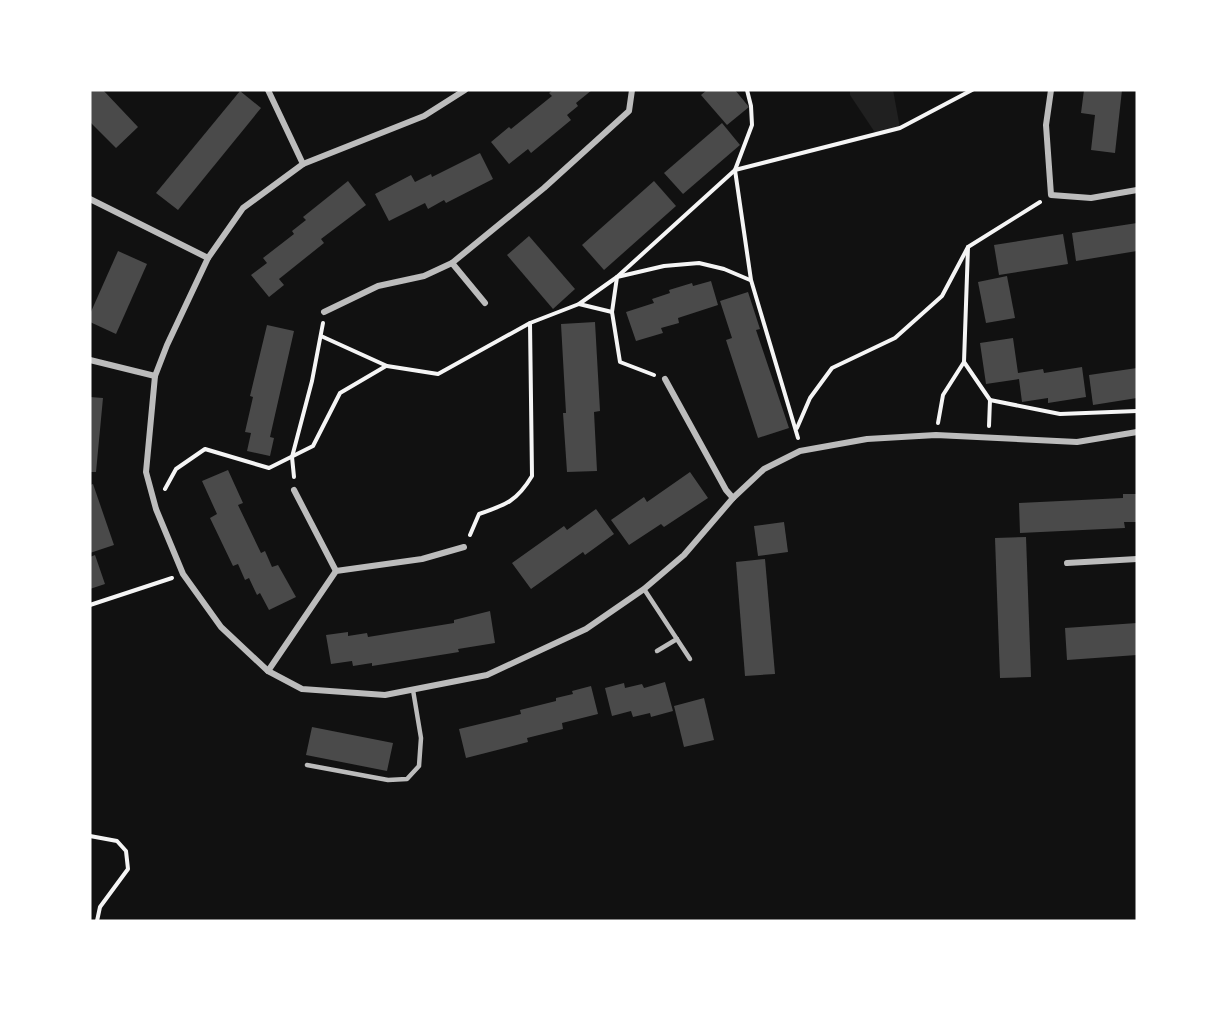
<svg xmlns="http://www.w3.org/2000/svg" width="1227" height="1011" viewBox="0 0 1227 1011" font-family="Montserrat,sans-serif">
  <style>
    .green { fill: #202020 }
    .building { fill: #4a4a4a }
    .lines { fill: none; stroke-linecap: round; stroke-linejoin: round }
    .path { stroke: #f5f5f5; stroke-width: 4 }
    .service { stroke: #bcbcbc; stroke-width: 4.5 }
    .minor { stroke: #bcbcbc; stroke-width: 6 }
  </style>
  <rect width="100%" height="100%" fill="#111"/>
  <path class="green" d="M 850,90 L 893,90 L 900,128 L 876,134 L 850,95 Z"/>
  <g class="building">
    <path d="M 90,90 L 103,90 L 138,127 L 116,148 L 90,122 Z"/>
    <path d="M 553,90 L 592,90 L 576,103 L 578,106 L 567,115 L 571,120 L 531,153 L 528,149 L 509,164 L 491,142 L 509,127 L 511,129 L 552,96 L 549,93 Z"/>
    <path d="M 707,90 L 735,90 L 749,107 L 727,125 L 701,95 Z"/>
    <path d="M 1084,90 L 1122,90 L 1115,153 L 1091,150 L 1095,115 L 1081,113 Z"/>
    <path d="M 240,91 L 261,108 L 178,210 L 156,193 Z"/>
    <path d="M 722,123 L 740,145 L 683,194 L 664,173 Z"/>
    <path d="M 480,153 L 493,179 L 446,203 L 444,200 L 428,209 L 425,203 L 389,221 L 375,194 L 411,175 L 415,182 L 431,174 L 432,177 Z"/>
    <path d="M 348,181 L 366,205 L 321,239 L 324,243 L 279,279 L 284,285 L 269,297 L 251,275 L 267,263 L 263,258 L 294,234 L 292,231 L 306,220 L 303,217 Z"/>
    <path d="M 654,181 L 676,206 L 604,270 L 582,245 Z"/>
    <path d="M 1137,223 L 1137,251 L 1076,261 L 1072,233 Z"/>
    <path d="M 1063,234 L 1068,264 L 999,275 L 994,245 Z"/>
    <path d="M 529,236 L 575,289 L 553,309 L 507,255 Z"/>
    <path d="M 118,251 L 147,264 L 116,334 L 90,322 L 90,314 Z"/>
    <path d="M 1007,276 L 1015,318 L 986,323 L 978,282 Z"/>
    <path d="M 711,281 L 718,305 L 678,318 L 679,323 L 661,328 L 663,333 L 636,341 L 626,312 L 654,303 L 652,299 L 670,293 L 669,290 L 692,283 L 693,286 Z"/>
    <path d="M 748,292 L 760,329 L 756,330 L 789,428 L 758,438 L 726,340 L 732,338 L 720,301 Z"/>
    <path d="M 595,322 L 600,411 L 594,412 L 597,471 L 567,472 L 563,413 L 566,413 L 561,324 Z"/>
    <path d="M 267,325 L 294,331 L 270,437 L 274,438 L 270,456 L 247,451 L 251,433 L 245,432 L 253,397 L 250,396 Z"/>
    <path d="M 1013,338 L 1018,373 L 1043,369 L 1044,373 L 1082,367 L 1086,397 L 1048,403 L 1048,398 L 1022,402 L 1019,379 L 986,384 L 980,343 Z"/>
    <path d="M 1137,368 L 1137,398 L 1093,405 L 1089,375 Z"/>
    <path d="M 90,397 L 103,398 L 96,472 L 90,472 Z"/>
    <path d="M 228,470 L 243,503 L 238,505 L 261,553 L 265,551 L 272,567 L 278,565 L 296,597 L 269,610 L 260,593 L 257,595 L 249,578 L 245,580 L 238,564 L 233,566 L 210,518 L 217,514 L 202,481 Z"/>
    <path d="M 690,472 L 708,498 L 664,527 L 661,524 L 629,545 L 611,520 L 644,497 L 647,502 Z"/>
    <path d="M 93,484 L 114,545 L 90,553 L 90,485 Z"/>
    <path d="M 1123,494 L 1137,494 L 1137,522 L 1124,522 L 1125,528 L 1020,533 L 1019,503 L 1123,498 Z"/>
    <path d="M 596,509 L 614,534 L 585,555 L 583,552 L 531,589 L 512,563 L 564,526 L 567,530 Z"/>
    <path d="M 784,522 L 788,552 L 758,556 L 754,526 Z"/>
    <path d="M 1026,537 L 1031,677 L 1000,678 L 995,538 Z"/>
    <path d="M 95,555 L 105,584 L 90,589 L 90,557 Z"/>
    <path d="M 765,559 L 775,674 L 745,676 L 736,562 Z"/>
    <path d="M 490,611 L 495,643 L 458,649 L 459,652 L 372,666 L 372,663 L 353,666 L 352,661 L 331,664 L 326,635 L 348,632 L 348,636 L 367,633 L 368,637 L 454,623 L 454,620 Z"/>
    <path d="M 1137,623 L 1137,655 L 1067,660 L 1065,628 Z"/>
    <path d="M 665,682 L 673,711 L 651,717 L 650,713 L 633,717 L 631,711 L 612,716 L 605,688 L 624,683 L 625,688 L 642,684 L 644,688 Z"/>
    <path d="M 591,686 L 598,714 L 562,723 L 563,729 L 527,738 L 528,742 L 466,758 L 459,729 L 521,714 L 520,710 L 556,701 L 556,698 L 573,694 L 572,691 Z"/>
    <path d="M 704,698 L 714,740 L 684,747 L 674,706 Z"/>
    <path d="M 312,727 L 393,743 L 387,771 L 306,755 Z"/>
  </g>
  <g class="lines">
    <g class="path">
      <path d="M 747,90 L 751,106 L 752,125 L 735,170 L 751,280 L 798,438"/>
      <path d="M 968,247 L 964,362 L 990,400 L 1060,414 L 1137,411"/>
      <path d="M 579,304 L 612,312"/>
      <path d="M 530,323 L 579,304 L 617,277 L 664,266 L 699,263 L 724,269 L 750,280"/>
      <path d="M 321,336 L 387,366 L 438,374 L 530,323 L 532,476 C 517,501 506,505 479,514 L 470,535"/>
      <path d="M 654,375 L 620,362 L 612,312 L 617,277 L 735,170 L 900,128 L 972,90"/>
      <path d="M 938,423 L 943,395 L 964,362"/>
      <path d="M 989,426 L 990,400"/>
      <path d="M 797,428 L 810,398 L 832,368 L 895,338 L 942,296 L 968,247 L 1040,202"/>
      <path d="M 294,477 L 292,457 L 312,381 L 323,323"/>
      <path d="M 165,489 L 176,469 L 205,449 L 269,468 L 313,446 L 340,393 L 386,366"/>
      <path d="M 90,605 L 172,578"/>
      <path d="M 90,836 L 117,841 L 126,851 L 128,869 L 100,907 L 97,921"/>
    </g>
    <g class="service">
      <path d="M 644,589 L 690,659"/>
      <path d="M 657,651 L 677,639"/>
      <path d="M 307,765 L 388,780 L 407,779 L 419,766 L 421,738 L 413,690"/>
    </g>
    <g class="minor">
      <path d="M 268,90 L 303,164"/>
      <path d="M 465,90 L 424,116 L 303,164 L 243,208 L 208,258 L 167,345 L 155,376 L 146,472 L 156,509 L 183,574 L 221,627 L 268,671 L 302,689 L 385,695 L 487,675 L 586,629 L 644,589 L 684,555 L 733,498 L 764,469 L 800,451 L 867,439 L 936,435 L 1077,442 L 1137,432"/>
      <path d="M 1051,90 L 1046,125 L 1051,195 L 1091,198 L 1137,190"/>
      <path d="M 90,199 L 208,258"/>
      <path d="M 452,263 L 485,303"/>
      <path d="M 324,312 L 378,286 L 424,276 L 452,263 L 544,188 L 629,111 L 632,90"/>
      <path d="M 90,360 L 155,376"/>
      <path d="M 665,379 L 726,490 L 733,498"/>
      <path d="M 294,490 L 336,571"/>
      <path d="M 1067,563 L 1137,559"/>
      <path d="M 268,671 L 336,571 L 422,559 L 464,547"/>
    </g>
  </g>
  <rect width="1227" height="1011" fill="none" stroke="#ffffff" stroke-width="183"/>
</svg>
